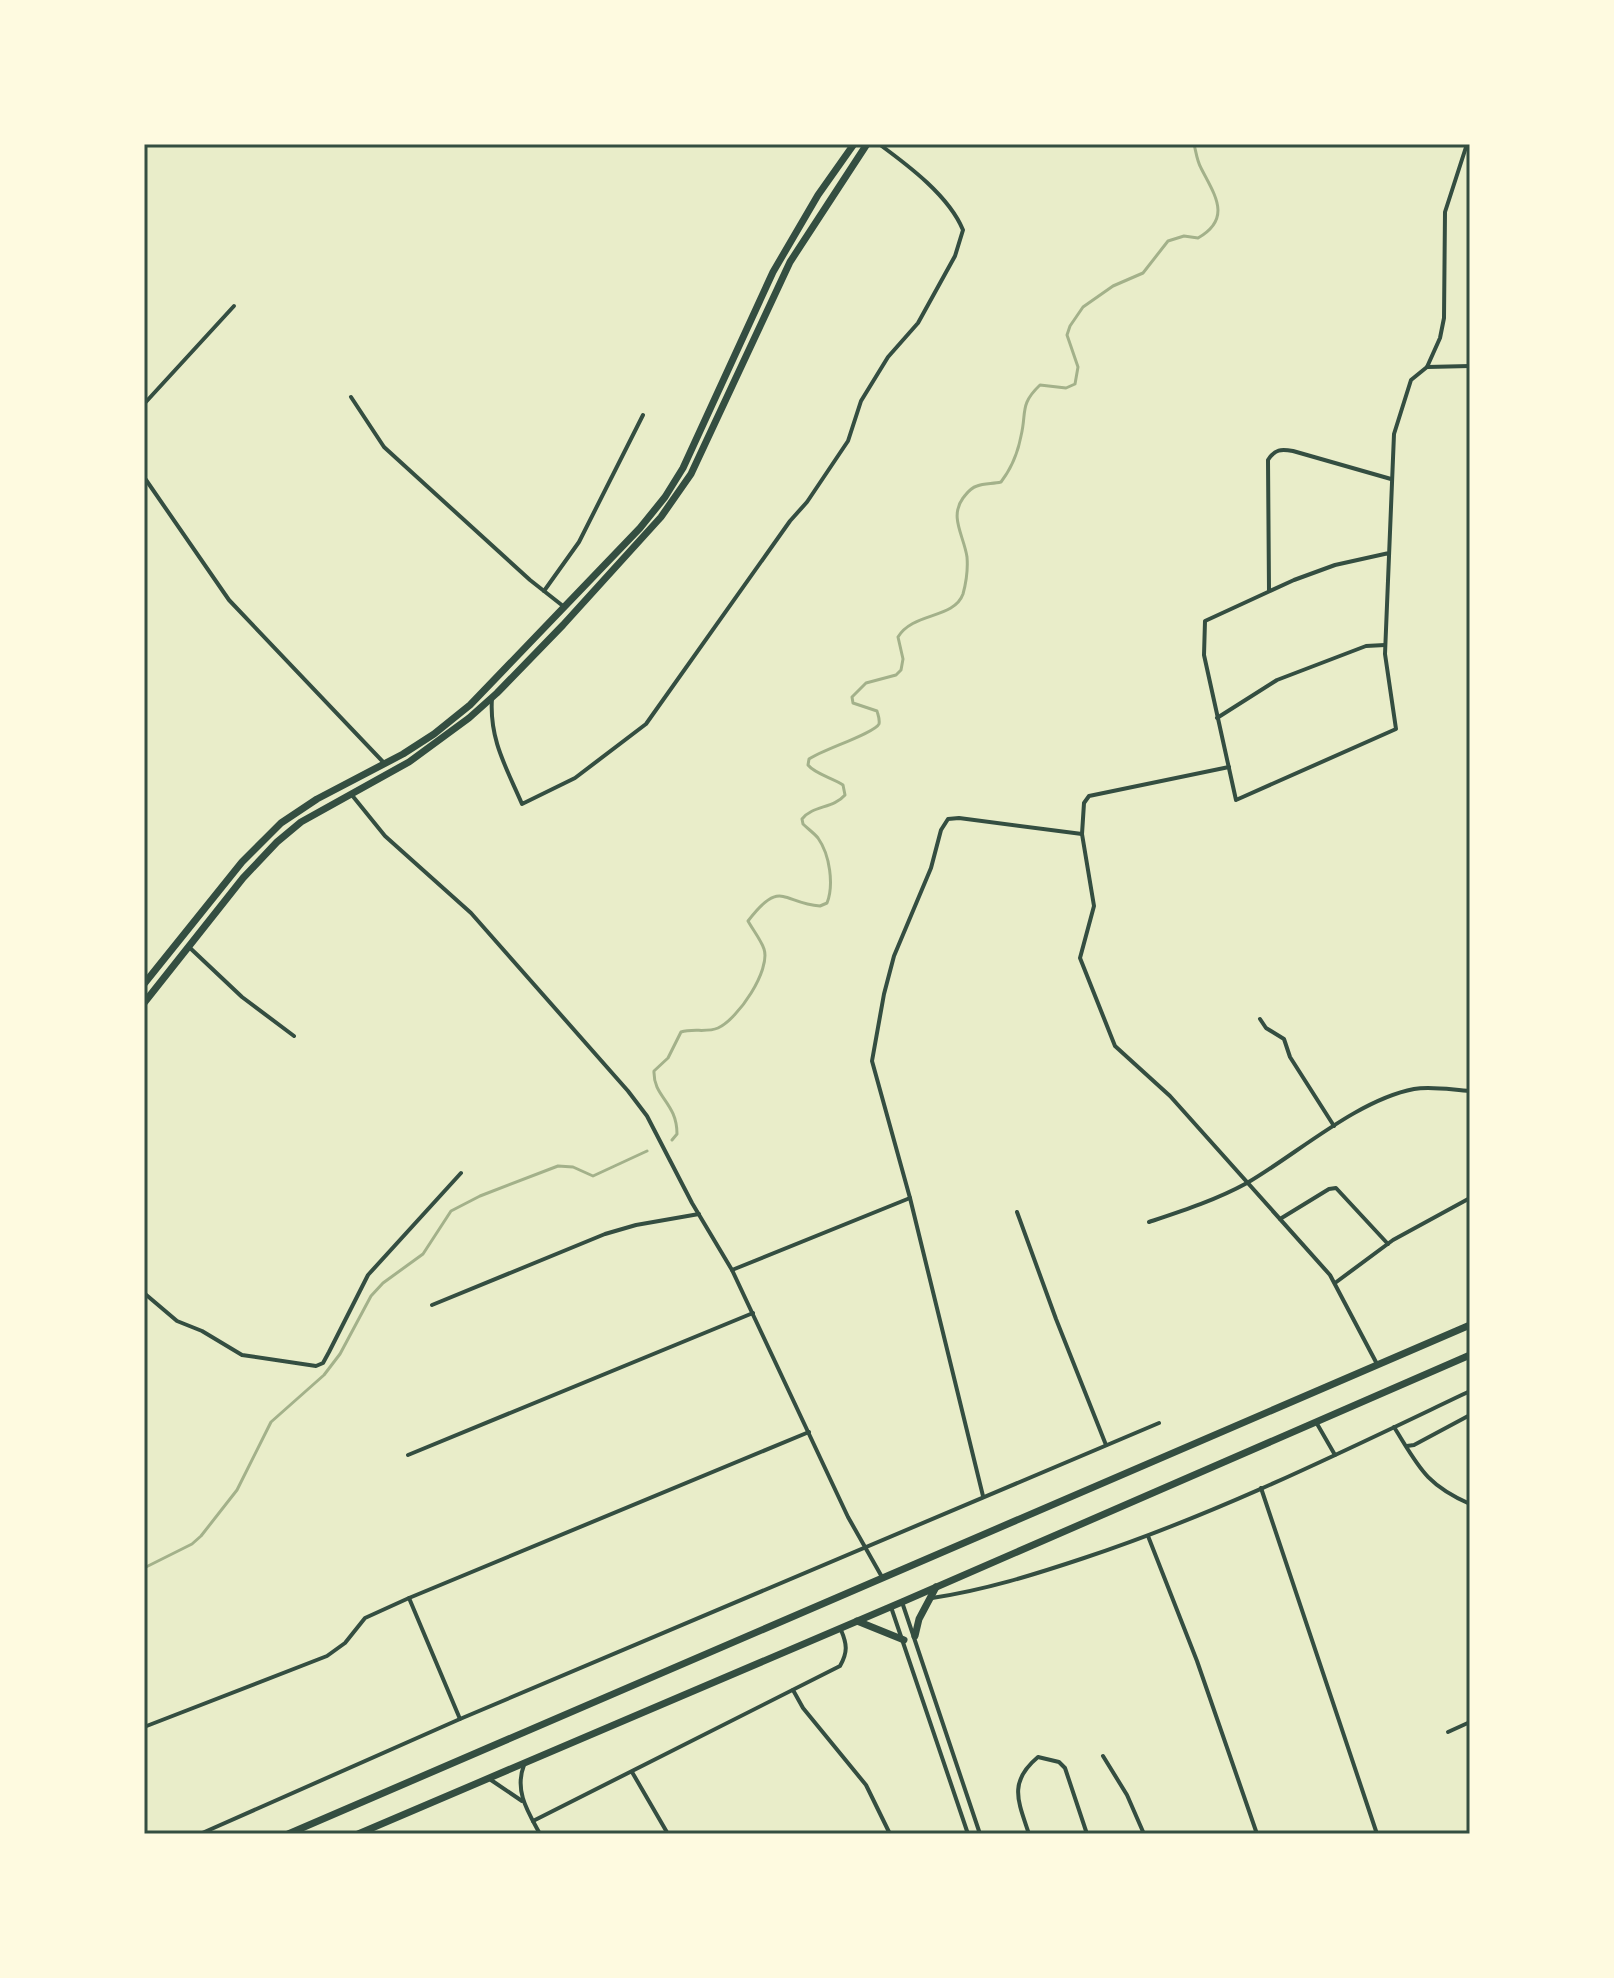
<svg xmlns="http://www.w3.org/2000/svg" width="1614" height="1978" viewBox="0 0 1614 1978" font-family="'Nunito Sans',sans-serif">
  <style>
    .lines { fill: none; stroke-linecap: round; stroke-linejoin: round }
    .stream { stroke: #a3b18a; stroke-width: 3 }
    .minor { stroke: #344e41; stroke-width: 4 }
    .primary { stroke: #344e41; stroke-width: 7 }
    .trunk { stroke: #344e41; stroke-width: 7 }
    .neatline { fill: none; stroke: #344e41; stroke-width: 3 }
  </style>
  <rect width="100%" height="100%" fill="#e9edc9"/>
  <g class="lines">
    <g class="stream">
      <path d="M 672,1140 L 677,1134 C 677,1102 653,1097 654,1071 L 668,1058 L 681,1032 C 693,1028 707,1033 718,1028 C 738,1019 771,970 764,949 C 761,940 753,930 748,921 C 781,878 782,903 820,906 L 827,903 C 834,885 830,855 818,838 C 814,833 808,829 803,824 L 802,819 C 813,805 833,809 845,795 L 843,785 C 833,778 815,774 808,765 L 809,759 C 822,750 875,733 879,724 C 880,719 878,715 877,711 L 853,703 L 852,697 L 866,683 L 896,675 L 901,670 L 903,659 L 898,637 C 913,612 954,619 963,594 C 966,583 968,569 967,557 C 964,536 949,517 963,498 C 967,493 970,488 977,486 C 984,483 993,484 1001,482 C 1011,469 1018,452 1021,436 C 1027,412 1019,405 1040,385 L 1066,388 L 1075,384 L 1078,367 L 1067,335 L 1070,326 L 1083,307 L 1113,286 L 1143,273 L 1168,241 L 1184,236 L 1198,238 C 1233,218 1214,194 1201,168 C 1197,161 1196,152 1194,144"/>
      <path d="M 144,1568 L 192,1544 L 201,1536 L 237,1490 L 271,1422 L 324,1375 L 340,1354 L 371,1296 L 383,1283 L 423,1254 L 451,1211 L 480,1196 L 558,1166 L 573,1167 L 593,1176 L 647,1151"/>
    </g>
    <g class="minor">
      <path d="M 1427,367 L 1440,338 L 1444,318 L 1445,212 L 1467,144"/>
      <path d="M 351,397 L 384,447 L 530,580 L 563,606"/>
      <path d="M 144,404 L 234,306"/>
      <path d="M 144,477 L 229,600 L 385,764"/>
      <path d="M 1389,553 L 1335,565 L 1294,580 L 1205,621 L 1204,655 L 1236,800 L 1396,729 L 1385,654 L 1394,434 L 1411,380 L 1427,367 L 1470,366"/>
      <path d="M 1269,590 L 1268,460 C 1275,449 1281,449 1293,451 L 1391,479"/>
      <path d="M 544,591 L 579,542 L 643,415"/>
      <path d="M 492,698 C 489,739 506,767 522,804 L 575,778 L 646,724 L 790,521 L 807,502 L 848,441 L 861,401 L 888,357 L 918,323 L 955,256 L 963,230 C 949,196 909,166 879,144"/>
      <path d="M 1217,718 L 1277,680 L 1366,646 L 1385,645"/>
      <path d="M 1229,767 L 1089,796 L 1084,803 L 1082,834 L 1094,906 L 1080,958 L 1115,1046 L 1170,1096 L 1330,1275 L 1377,1364"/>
      <path d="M 351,794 L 385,836 L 471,913 L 628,1091 L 647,1116 L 692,1203 L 732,1270 L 848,1517 L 882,1577"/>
      <path d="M 189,947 L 242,997 L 294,1036"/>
      <path d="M 1260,1019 L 1266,1028 L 1284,1039 L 1290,1057 L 1334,1126"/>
      <path d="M 1017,1212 L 1056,1319 L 1106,1445"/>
      <path d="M 1280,1219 L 1329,1189 L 1336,1188 L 1388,1244"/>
      <path d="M 1149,1222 C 1182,1211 1216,1200 1247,1183 C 1297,1154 1357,1100 1414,1089 C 1432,1086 1452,1090 1470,1091"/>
      <path d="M 732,1270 L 910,1198"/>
      <path d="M 1335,1283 L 1393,1240 L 1470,1198"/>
      <path d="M 144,1293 L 177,1321 L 202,1331 L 242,1355 L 316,1366 L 323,1363 L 329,1352 L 368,1275 L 461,1173"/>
      <path d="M 432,1305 L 605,1234 L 636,1225 L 699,1214"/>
      <path d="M 1316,1422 L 1335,1455"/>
      <path d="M 1394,1427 C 1419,1467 1425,1484 1470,1504"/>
      <path d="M 1407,1446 L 1414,1445 L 1470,1415"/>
      <path d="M 408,1455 L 753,1313"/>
      <path d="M 1261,1488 L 1377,1834"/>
      <path d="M 983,1496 L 910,1198 L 872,1061 L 884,994 L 894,956 L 931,868 L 941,830 L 948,819 L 959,818 L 1082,834"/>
      <path d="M 1148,1536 L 1197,1661 L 1257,1834"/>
      <path d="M 409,1598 L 460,1719"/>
      <path d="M 932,1598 C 985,1590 1033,1575 1084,1558 C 1217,1514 1344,1451 1470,1391"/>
      <path d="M 902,1602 L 980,1834"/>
      <path d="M 891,1607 L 968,1834"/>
      <path d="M 793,1690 L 803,1708 L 866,1785 L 890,1834"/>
      <path d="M 144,1727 L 327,1656 L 345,1643 L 365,1618 L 409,1598 L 809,1432"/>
      <path d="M 1448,1732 L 1470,1722"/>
      <path d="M 1103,1756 L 1127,1795 L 1144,1834"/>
      <path d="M 524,1765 C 514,1791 528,1812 540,1834"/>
      <path d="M 632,1772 L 668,1834"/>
      <path d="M 491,1780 L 522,1801"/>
      <path d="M 533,1821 L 840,1666 C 848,1652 847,1644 841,1630"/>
      <path d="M 200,1834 L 460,1719 L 1159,1423"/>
      <path d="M 1029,1834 C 1018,1801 1008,1782 1038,1757 L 1059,1762 L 1065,1768 L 1087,1834"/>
    </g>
    <g class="primary">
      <path d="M 144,984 L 242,862 L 281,823 L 317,799 L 403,754 L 434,734 L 470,705 L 640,528 L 665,497 L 683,468 L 773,272 L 818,195 L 854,144"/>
      <path d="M 144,1003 L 243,878 L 277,842 L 301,822 L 409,762 L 469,718 L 497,693 L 563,625 L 661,517 L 691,474 L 790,262 L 867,144"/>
    </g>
    <g class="trunk">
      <path d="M 857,1621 L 904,1640"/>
      <path d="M 915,1636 L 919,1619 L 936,1587"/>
      <path d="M 288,1834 L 1470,1325"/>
      <path d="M 358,1834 L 902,1602 L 1470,1355"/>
    </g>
  </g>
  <rect width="1614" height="1978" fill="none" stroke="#fefae0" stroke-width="292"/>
  <rect x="146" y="146" width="1322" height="1686" class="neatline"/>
</svg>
